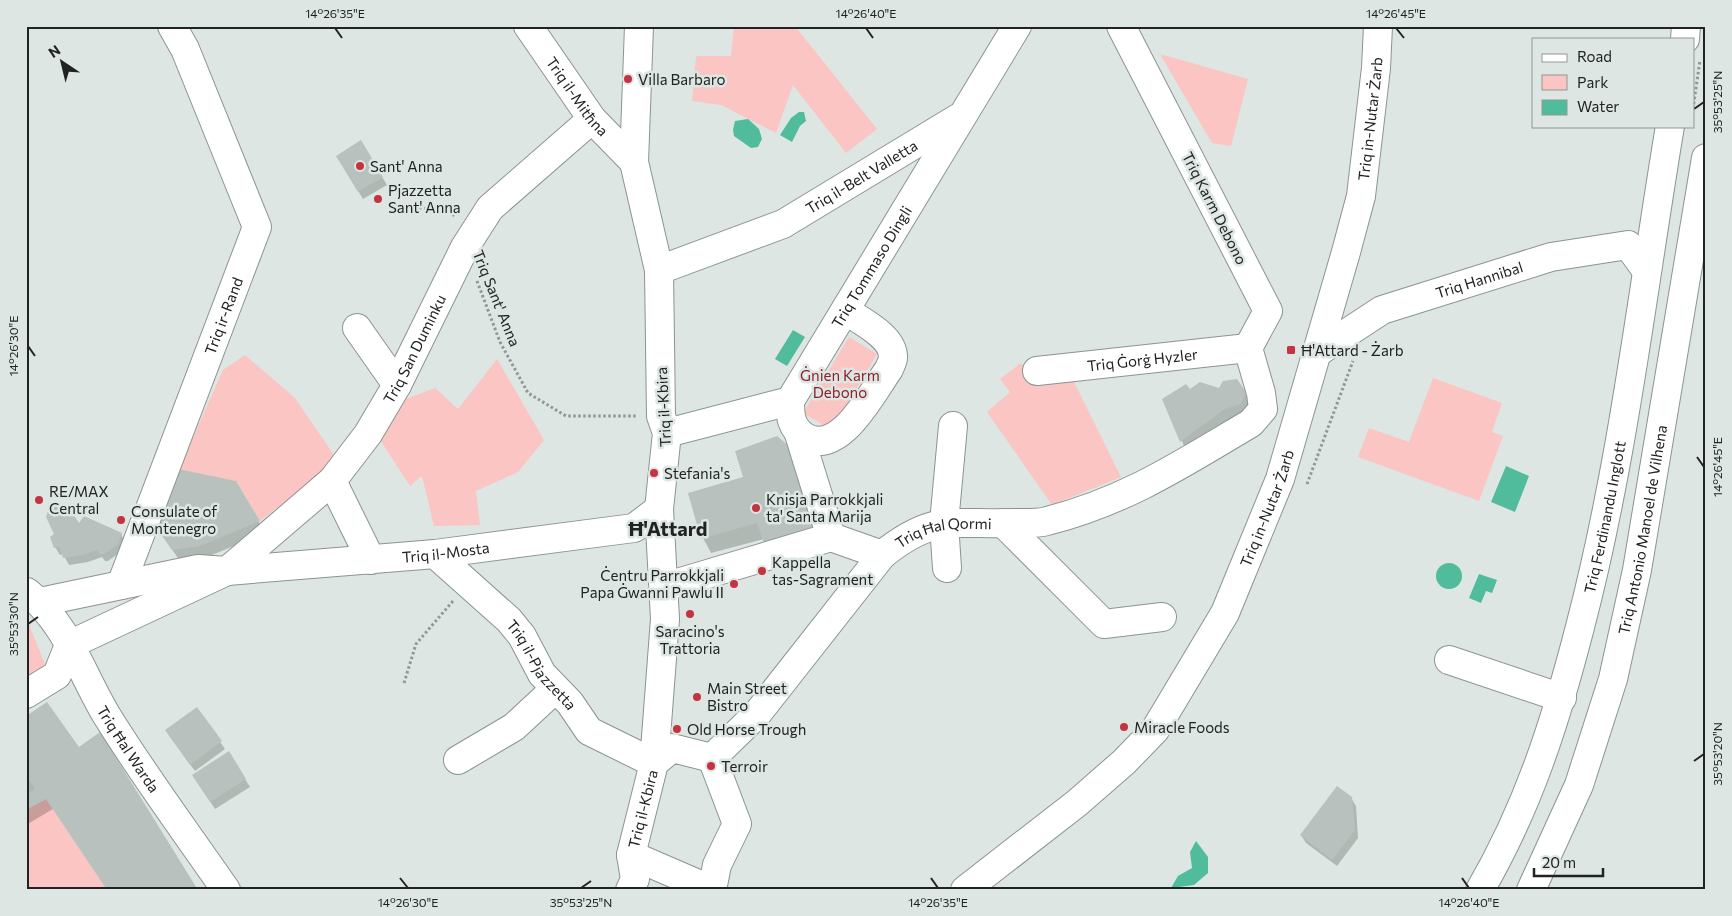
<svg xmlns="http://www.w3.org/2000/svg" width="1732" height="916" viewBox="0 0 1732 916" font-family="Commissioner,sans-serif">
  <style>
    .green { fill: #fac5c3 }
    .water { fill: #51bc9c }
    .shadow { fill: #0003 }
    .building { fill: #b9c1be }
    .lines { fill: none; stroke-linecap: round; stroke-linejoin: round }
    .minor-casing { stroke: #8c9491; stroke-width: 30 }
    .highway-casing { stroke: #8c9491; stroke-width: 30 }
    .path { stroke: #909794; stroke-width: 3; stroke-dasharray: 2.5 2.5; stroke-linecap: butt }
    .minor { stroke: #fff; stroke-width: 28 }
    .highway { stroke: #fff; stroke-width: 28 }
    .ticks { fill: none; stroke: #202322; stroke-width: 2 }
    .poi-dot { fill: #c33340; stroke: #dde6e2; stroke-width: 2 }
    .labels { text-anchor: middle; dominant-baseline: central; stroke-width: 5; stroke-linejoin: round; paint-order: stroke }
    .poi-label { font-size: 15px; fill: #202322; stroke: #dde6e2; text-anchor: start }
    .street-label { font-size: 15px; fill: #202322; stroke: #dde6e2 }
    .park-label { font-size: 15px; fill: #89202a; stroke: #dde6e2 }
    .district-label { font-size: 20px; font-weight: bold; fill: #202322; stroke: #dde6e2 }
    .neatline { fill: none; stroke: #202322; stroke-width: 2 }
    .ticks-label { font-size: 12px; text-anchor: middle; fill: #202322 }
  </style>
  <rect width="100%" height="100%" fill="#dde6e2"/>
  <g class="green">
    <path d="M 734,26 L 795,26 L 877,129 L 846,153 L 793,85 L 776,133 L 721,105 L 692,101 L 696,56 L 731,56 Z"/>
    <path d="M 1160,54 L 1248,79 L 1231,146 L 1212,143 Z"/>
    <path d="M 849,337 L 877,354 L 832,430 L 803,413 Z"/>
    <path d="M 245,355 L 295,398 L 338,461 L 260,521 L 236,481 L 179,469 L 223,370 Z"/>
    <path d="M 497,359 L 544,440 L 518,472 L 476,491 L 480,525 L 434,526 L 422,476 L 410,486 L 380,440 L 403,400 L 435,388 L 458,409 Z"/>
    <path d="M 1021,363 L 1038,384 L 1072,378 L 1121,477 L 1052,505 L 987,412 L 1010,392 L 1000,379 Z"/>
    <path d="M 1433,378 L 1502,403 L 1492,432 L 1503,436 L 1479,501 L 1358,457 L 1369,428 L 1409,442 Z"/>
    <path d="M 26,617 L 48,672 L 26,677 Z"/>
    <path d="M 46,799 L 107,890 L 26,890 L 26,810 Z"/>
  </g>
  <g class="water">
    <path d="M 799,112 L 804,112 L 806,121 L 800,126 L 792,142 L 780,135 L 791,118 Z"/>
    <path d="M 748,119 L 759,129 L 762,139 L 758,147 L 751,148 L 734,136 L 733,130 L 735,121 Z"/>
    <path d="M 793,330 L 805,337 L 787,366 L 775,359 Z"/>
    <path d="M 1506,466 L 1529,476 L 1515,512 L 1491,502 Z"/>
    <circle cx="1449" cy="576" r="13"/>
    <path d="M 1479,574 L 1497,580 L 1492,593 L 1486,591 L 1481,603 L 1469,598 Z"/>
    <path d="M 1196,841 L 1208,857 L 1208,873 L 1194,885 L 1171,888 L 1178,876 L 1192,868 L 1190,852 Z"/>
  </g>
  <g class="shadow">
    <path d="M 361,142 L 387,185 L 363,199 L 337,156 Z"/>
    <path d="M 1219,389 L 1245,393 L 1251,405 L 1247,416 L 1187,453 L 1164,399 L 1190,390 Z"/>
    <path d="M 811,475 L 764,539 L 711,553 L 703,538 Z"/>
    <path d="M 236,482 L 265,533 L 207,557 L 180,561 L 154,523 Z"/>
    <path d="M 79,525 L 121,534 L 125,542 L 122,551 L 108,561 L 105,561 L 102,557 L 88,562 L 69,565 L 63,554 L 60,555 L 55,547 Z"/>
    <path d="M 197,709 L 225,749 L 195,771 L 171,738 Z"/>
    <path d="M 26,717 L 53,809 L 26,825 Z"/>
    <path d="M 245,779 L 250,787 L 215,809 L 198,783 Z"/>
    <path d="M 1351,798 L 1356,806 L 1358,838 L 1337,866 L 1306,843 L 1301,835 Z"/>
  </g>
  <g class="building">
    <path d="M 361,140 L 383,177 L 358,192 L 336,156 Z"/>
    <path d="M 1237,379 L 1246,392 L 1241,404 L 1225,409 L 1180,442 L 1162,399 L 1186,384 L 1190,389 L 1200,382 L 1219,388 L 1223,381 Z"/>
    <path d="M 777,436 L 803,458 L 826,530 L 767,552 L 757,523 L 701,539 L 688,493 L 743,477 L 735,451 Z"/>
    <path d="M 179,469 L 236,481 L 260,521 L 200,546 L 172,550 L 153,523 Z"/>
    <path d="M 50,505 L 72,512 L 79,523 L 84,516 L 122,533 L 118,544 L 104,554 L 99,554 L 97,550 L 83,555 L 63,558 L 59,547 L 54,548 L 50,537 L 54,534 L 46,517 Z"/>
    <path d="M 47,702 L 79,747 L 100,732 L 198,890 L 107,890 L 46,799 L 26,810 L 26,794 L 35,789 L 29,780 L 26,782 L 26,716 Z"/>
    <path d="M 197,707 L 222,741 L 190,765 L 165,730 Z"/>
    <path d="M 229,751 L 246,779 L 210,802 L 192,775 Z"/>
    <path d="M 1337,786 L 1352,797 L 1355,830 L 1332,860 L 1300,835 Z"/>
  </g>
  <g class="lines">
    <g class="minor-casing">
      <g id="minor">
        <path id="s1" d="M 528,26 L 592,119 L 634,162"/>
        <path d="M 1685,39 L 1686,26"/>
        <path id="s2" d="M 659,270 L 783,224 L 958,118"/>
        <path id="s3" d="M 845,310 C 860,321 894,336 893,358 C 893,361 890,366 889,369 C 872,393 839,458 805,437 C 791,428 790,416 790,401 L 1017,26"/>
        <path d="M 357,328 L 397,385"/>
        <path id="s4" d="M 1315,354 L 1382,310 L 1551,257 L 1628,245 L 1646,270"/>
        <path id="s5" d="M 1037,371 L 1248,348"/>
        <path d="M 667,433 L 790,401"/>
        <path d="M 799,434 L 831,537"/>
        <path d="M 332,481 L 371,560"/>
        <path d="M 1003,523 L 1104,624 L 1162,617"/>
        <path id="s6" d="M 435,554 L 509,620 L 522,636 L 542,674 L 570,703 L 589,731 L 654,763"/>
        <path d="M 947,568 L 944,523 L 953,426"/>
        <path id="s7" d="M 121,585 L 257,227 L 185,49 L 172,26"/>
        <path d="M 664,587 L 831,537 L 882,555"/>
        <path id="s8" d="M 27,592 C 67,623 82,675 107,716 C 144,776 186,832 226,890"/>
        <path id="s9" d="M 40,602 L 198,569 L 227,571 L 435,554 L 634,528 L 659,509"/>
        <path id="s10" d="M 69,645 L 227,571 L 332,481 L 368,434 L 397,385 L 465,247 L 490,208 L 592,119"/>
        <path d="M 1449,660 L 1562,698"/>
        <path d="M 26,694 L 57,675 L 69,645"/>
        <path d="M 712,758 L 737,824 L 717,865 L 712,890"/>
        <path d="M 458,760 L 514,727 L 555,689"/>
        <path id="s11" d="M 654,763 L 672,748 L 712,758 L 757,714 L 882,555 C 934,513 953,525 1013,523 C 1024,523 1037,524 1047,521 C 1126,501 1182,464 1251,423 L 1263,409 L 1261,393 L 1248,348 L 1268,311 L 1121,26"/>
        <path d="M 631,855 L 712,890"/>
        <path id="s12" d="M 630,890 L 635,879 L 631,855 L 654,763 L 665,619 L 659,509 L 667,433 L 661,416 L 659,270 L 634,162 L 639,26"/>
        <path id="s13" d="M 1480,890 C 1529,806 1556,720 1580,627 C 1623,463 1642,293 1670,126"/>
      </g>
    </g>
    <g class="highway-casing">
      <g id="highway">
        <path id="s14" d="M 965,890 L 1077,803 L 1124,762 L 1155,730 L 1225,613 L 1280,479 L 1346,252 L 1361,196 L 1376,68 L 1378,26"/>
        <path id="s15" d="M 1531,890 L 1579,785 L 1613,679 L 1637,570 L 1706,158"/>
      </g>
    </g>
    <g class="path">
      <path d="M 1693,109 L 1700,60"/>
      <path d="M 394,207 L 447,210 L 456,217"/>
      <path d="M 477,281 L 500,342 L 528,393 L 566,416 L 637,416"/>
      <path d="M 1307,484 L 1353,361"/>
      <path d="M 404,683 L 416,644 L 453,601"/>
    </g>
    <use href="#minor" class="minor"/>
    <use href="#highway" class="highway"/>
  </g>
  <path class="ticks" d="M 335,28 L 342,38M 866,28 L 873,38M 1396,28 L 1404,38M 1694,109 L 1704,102M 28,346 L 35,356M 1697,457 L 1704,467M 28,624 L 38,617M 1694,761 L 1704,754M 400,878 L 408,888M 931,878 L 938,888M 1462,878 L 1469,888M 581,888 L 591,881"/>
  <g class="poi-dot">
    <circle cx="628" cy="79" r="5"/>
    <circle cx="360" cy="166" r="5"/>
    <circle cx="378" cy="199" r="5"/>
    <rect x="1286" y="345" width="10" height="10" rx="2.5"/>
    <circle cx="654" cy="473" r="5"/>
    <circle cx="39" cy="500" r="5"/>
    <circle cx="756" cy="508" r="5"/>
    <circle cx="121" cy="520" r="5"/>
    <circle cx="762" cy="571" r="5"/>
    <circle cx="734" cy="584" r="5"/>
    <circle cx="690" cy="614" r="5"/>
    <circle cx="697" cy="697" r="5"/>
    <circle cx="1124" cy="727" r="5"/>
    <circle cx="677" cy="729" r="5"/>
    <circle cx="711" cy="766" r="5"/>
  </g>
  <g class="labels">
    <g class="poi-label">
      <text x="638" y="79">Villa Barbaro</text>
      <text x="370" y="166">Sant' Anna</text>
      <text x="388" y="190">Pjazzetta<tspan x="388" dy="17">Sant' Anna</tspan></text>
      <text x="1301" y="350">Ħ'Attard - Żarb</text>
      <text x="664" y="473">Stefania's</text>
      <text x="49" y="491">RE/MAX<tspan x="49" dy="17">Central</tspan></text>
      <text x="766" y="499">Knisja Parrokkjali<tspan x="766" dy="17">ta' Santa Marija</tspan></text>
      <text x="131" y="511">Consulate of<tspan x="131" dy="17">Montenegro</tspan></text>
      <text x="772" y="562">Kappella<tspan x="772" dy="17">tas-Sagrament</tspan></text>
      <text x="724" y="575" text-anchor="end">Ċentru Parrokkjali<tspan x="724" dy="17">Papa Ġwanni Pawlu II</tspan></text>
      <text x="690" y="631" text-anchor="middle">Saracino's<tspan x="690" dy="17">Trattoria</tspan></text>
      <text x="707" y="688">Main Street<tspan x="707" dy="17">Bistro</tspan></text>
      <text x="1134" y="727">Miracle Foods</text>
      <text x="687" y="729">Old Horse Trough</text>
      <text x="721" y="766">Terroir</text>
    </g>
    <g class="street-label">
      <text stroke="none"><textPath href="#s1" startOffset="86">Triq il-Mitħna</textPath></text>
      <text stroke="none"><textPath href="#s14" startOffset="902">Triq in-Nutar Żarb</textPath></text>
      <text stroke="none"><textPath href="#s2" startOffset="224">Triq il-Belt Valletta</textPath></text>
      <text transform="translate(1215 208) rotate(63)">Triq Karm Debono</text>
      <text stroke="none"><textPath href="#s3" startOffset="399">Triq Tommaso Dingli</textPath></text>
      <text stroke="none"><textPath href="#s4" startOffset="182">Triq Hannibal</textPath></text>
      <text transform="translate(497 298) rotate(68)">Triq Sant' Anna</text>
      <text stroke="none"><textPath href="#s7" startOffset="288">Triq ir-Rand</textPath></text>
      <text stroke="none"><textPath href="#s10" startOffset="469">Triq San Duminku</textPath></text>
      <text stroke="none"><textPath href="#s5" startOffset="106">Triq Ġorġ Hyzler</textPath></text>
      <text transform="translate(663 407) rotate(-93)">Triq il-Kbira</text>
      <text stroke="none"><textPath href="#s14" startOffset="498">Triq in-Nutar Żarb</textPath></text>
      <text stroke="none"><textPath href="#s13" startOffset="395">Triq Ferdinandu Inglott</textPath></text>
      <text stroke="none"><textPath href="#s15" startOffset="379">Triq Antonio Manoel de Vilhena</textPath></text>
      <text stroke="none"><textPath href="#s11" startOffset="398">Triq Ħal Qormi</textPath></text>
      <text stroke="none"><textPath href="#s9" startOffset="410">Triq il-Mosta</textPath></text>
      <text stroke="none"><textPath href="#s6" startOffset="155">Triq il-Pjazzetta</textPath></text>
      <text stroke="none"><textPath href="#s8" startOffset="188">Triq Ħal Warda</textPath></text>
      <text stroke="none"><textPath href="#s12" startOffset="84">Triq il-Kbira</textPath></text>
    </g>
    <g class="park-label">
      <text x="840" y="375">Ġnien Karm<tspan x="840" dy="17">Debono</tspan></text>
    </g>
    <g class="district-label">
      <text x="668" y="528">Ħ'Attard</text>
    </g>
  </g>
  <rect width="1732" height="916" fill="none" stroke="#dde6e2" stroke-width="55"/>
  <rect x="1532" y="38" width="162" height="90" fill="#dde6e2" stroke="#919895"/>
  <rect x="1542" y="54" width="25" height="8" fill="#ffffff" stroke="#919895"/>
  <text x="1577" y="62" font-size="15" fill="#202322">Road</text>
  <rect x="1542" y="75" width="25" height="15" fill="#fac5c3" stroke="#919895"/>
  <text x="1577" y="88" font-size="15" fill="#202322">Park</text>
  <rect x="1542" y="100" width="25" height="15" fill="#51bc9c" stroke="#919895"/>
  <text x="1577" y="112" font-size="15" fill="#202322">Water</text>
  <g transform="translate(62 62) rotate(325)" stroke="#dde6e2" stroke-width="4" paint-order="stroke">
  <path d="M0-4L9 19L0 12L-9 19Z" fill="#202322"/>
  <text y="-8" font-size="14" font-weight="bold" text-anchor="middle" fill="#202322">N</text>
  </g>
  <path d="M1534 868v8h69v-8" fill="none" stroke="#202322" stroke-width="2.5"/>
  <text x="1542" y="868" font-size="15" fill="#202322" stroke="#dde6e2" stroke-width="4" paint-order="stroke">20 m</text>
  <rect x="28" y="28" width="1676" height="860" class="neatline"/>
  <g class="ticks-label">
    <text x="335" y="18">14°26'35"E</text>
    <text x="866" y="18">14°26'40"E</text>
    <text x="1396" y="18">14°26'45"E</text>
    <text transform="translate(1718 102) rotate(-90)" y="4">35°53'25"N</text>
    <text transform="translate(14 346) rotate(-90)" y="4">14°26'30"E</text>
    <text transform="translate(1718 467) rotate(-90)" y="4">14°26'45"E</text>
    <text transform="translate(14 624) rotate(-90)" y="4">35°53'30"N</text>
    <text transform="translate(1718 754) rotate(-90)" y="4">35°53'20"N</text>
    <text x="408" y="907">14°26'30"E</text>
    <text x="581" y="907">35°53'25"N</text>
    <text x="938" y="907">14°26'35"E</text>
    <text x="1469" y="907">14°26'40"E</text>
  </g>
</svg>
